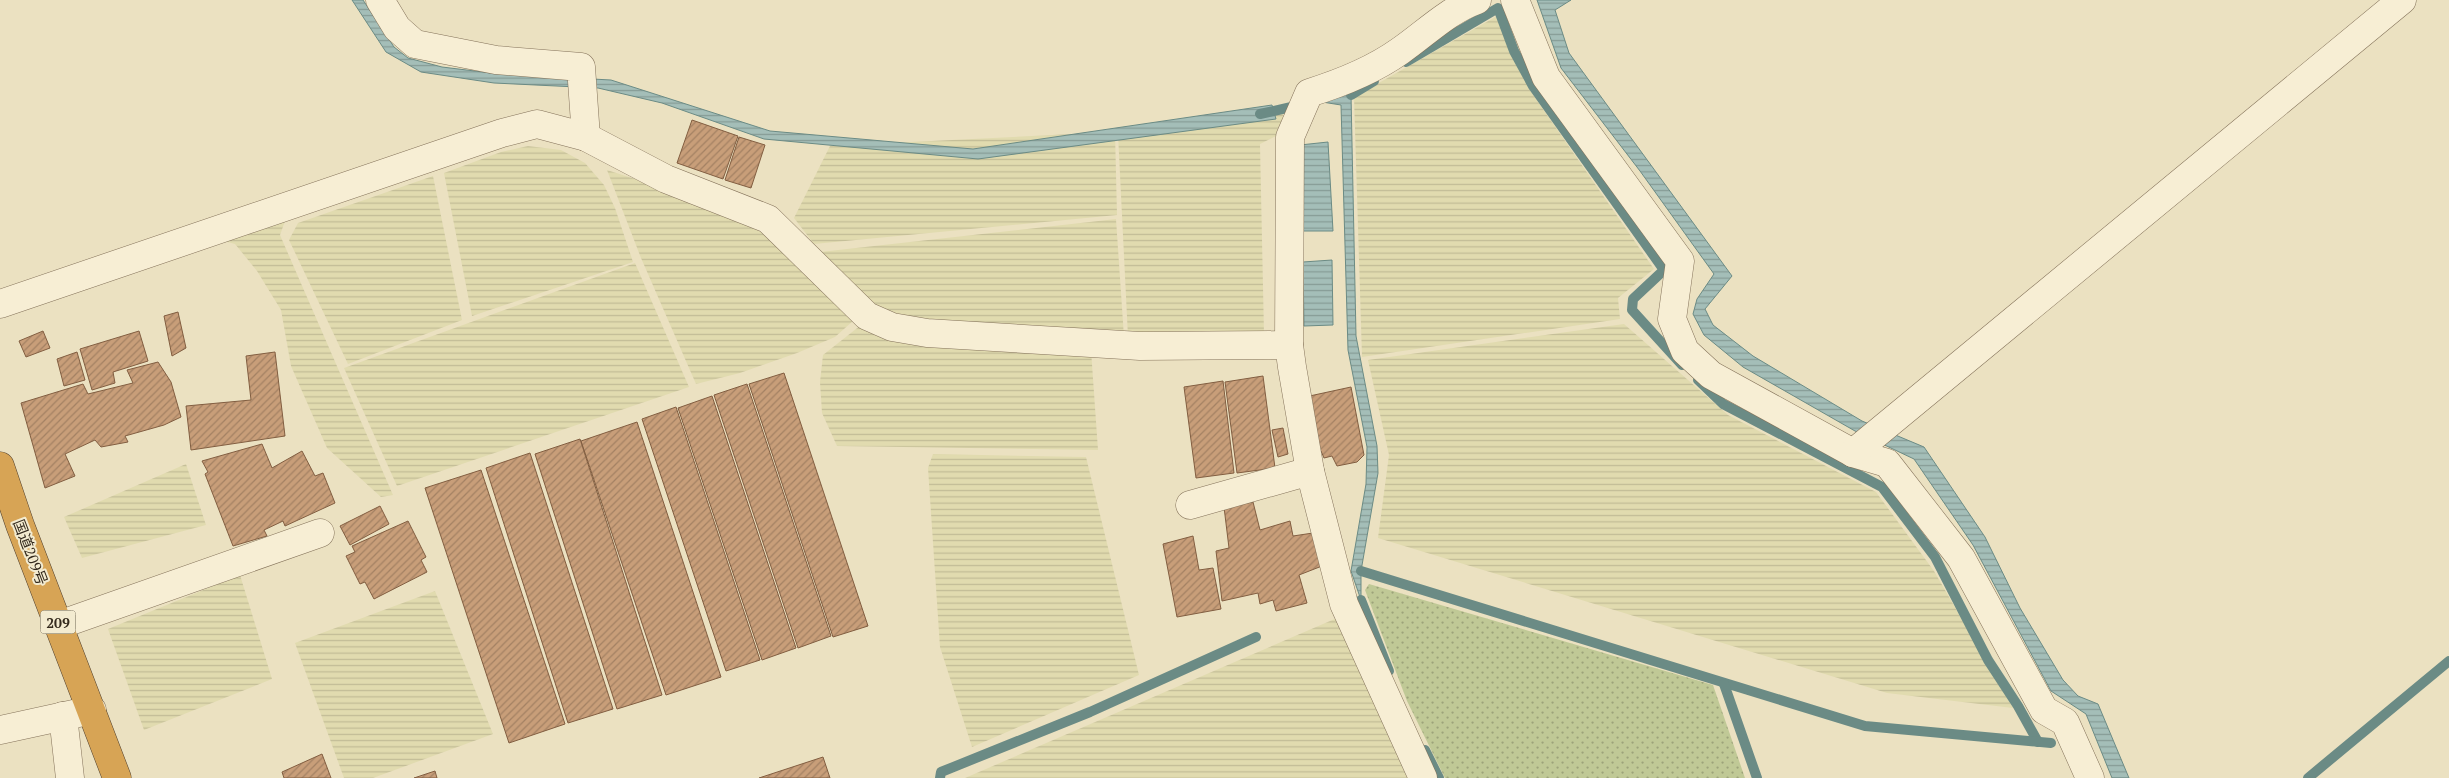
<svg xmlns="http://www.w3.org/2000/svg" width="2449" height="778" viewBox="0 0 2449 778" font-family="'PT Serif','Noto Sans JP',serif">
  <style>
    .farmland { fill: url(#farmland-rules) }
    .grass { fill: url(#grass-dots) }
    .water { fill: url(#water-rules); stroke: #6b8b85 }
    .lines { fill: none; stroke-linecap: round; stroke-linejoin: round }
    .stream { stroke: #6b8b85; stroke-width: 10 }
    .building { fill: url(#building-hatch); stroke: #825e41 }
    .minor-casing { stroke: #84725a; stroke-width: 29 }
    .highway-casing { stroke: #52402e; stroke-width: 29 }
    .minor { stroke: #f7eed4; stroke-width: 28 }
    .highway { stroke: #d7a455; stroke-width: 28 }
    .labels { text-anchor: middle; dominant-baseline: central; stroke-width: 4; stroke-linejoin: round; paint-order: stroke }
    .shield { fill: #f3ebd0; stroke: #6d6453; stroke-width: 1 }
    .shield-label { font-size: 14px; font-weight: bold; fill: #342a1d }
    .street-label { font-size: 15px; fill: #342a1d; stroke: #f3ebd0 }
  </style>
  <defs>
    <pattern id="farmland-rules" width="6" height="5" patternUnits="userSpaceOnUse" patternTransform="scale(1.25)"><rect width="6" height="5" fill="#e1dbaf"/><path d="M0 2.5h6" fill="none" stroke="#c2bc96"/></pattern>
    <pattern id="grass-dots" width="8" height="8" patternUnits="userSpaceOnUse" patternTransform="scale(1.25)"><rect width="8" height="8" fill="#c0c996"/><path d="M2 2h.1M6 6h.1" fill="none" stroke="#9da37a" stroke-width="1.8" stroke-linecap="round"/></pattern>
    <pattern id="water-rules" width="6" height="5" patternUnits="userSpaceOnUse" patternTransform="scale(1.25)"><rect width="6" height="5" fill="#a4beb8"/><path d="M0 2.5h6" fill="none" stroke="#869b95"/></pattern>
    <pattern id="building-hatch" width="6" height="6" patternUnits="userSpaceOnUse" patternTransform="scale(1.25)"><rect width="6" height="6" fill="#c89e79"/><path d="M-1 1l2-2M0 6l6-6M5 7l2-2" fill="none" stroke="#a38163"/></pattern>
  </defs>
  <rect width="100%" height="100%" fill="#ebe1c1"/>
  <g class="farmland">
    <path d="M 1497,16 L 1529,89 L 1654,269 L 1618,298 L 1620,319 L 1362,357 L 1354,97 Z"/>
    <path d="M 1283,113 L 1282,133 L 1260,144 L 1264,334 L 1128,337 L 1118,134 Z"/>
    <path d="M 1115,132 L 1117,215 L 814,244 L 794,218 L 830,146 Z"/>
    <path d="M 528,146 L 561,150 L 585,163 L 604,185 L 615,208 L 633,262 L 472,316 L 444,173 L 501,152 Z"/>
    <path d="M 607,170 L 682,194 L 746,219 L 774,237 L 853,321 L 835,337 L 797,353 L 740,373 L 696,384 L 641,258 Z"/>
    <path d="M 433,176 L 462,320 L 348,364 L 289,240 L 298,223 Z"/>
    <path d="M 1116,219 L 1124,337 L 902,321 L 869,311 L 811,253 Z"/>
    <path d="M 285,221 L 280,235 L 393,495 L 381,497 L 327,448 L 291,366 L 281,310 L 257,271 L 235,244 L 220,240 Z"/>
    <path d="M 635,263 L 689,387 L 397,486 L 344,368 Z"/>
    <path d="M 1624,324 L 1728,415 L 1876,492 L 1934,571 L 2013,708 L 1887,693 L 1378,538 L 1389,455 L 1368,360 Z"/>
    <path d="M 861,325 L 1091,350 L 1098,450 L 837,446 L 822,413 L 820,382 L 823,355 Z"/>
    <path d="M 933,454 L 1086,457 L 1139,675 L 972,747 L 940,647 L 928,468 Z"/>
    <path d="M 186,464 L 206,525 L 82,558 L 64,517 Z"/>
    <path d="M 240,575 L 272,679 L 144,730 L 108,629 Z"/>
    <path d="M 435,591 L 493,734 L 373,778 L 344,778 L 295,643 Z"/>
    <path d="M 1337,618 L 1411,778 L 965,778 Z"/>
  </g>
  <path class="grass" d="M 1369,584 L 1713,685 L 1745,778 L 1445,778 L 1407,701 L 1365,590 Z"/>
  <g class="water">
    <path d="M 352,0 L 363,0 L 394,47 L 408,58 L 442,67 L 499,74 L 611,80 L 770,131 L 973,149 L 1272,105 L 1276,119 L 978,159 L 764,139 L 662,103 L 598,88 L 494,83 L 421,72 L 386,52 Z"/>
    <path d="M 1537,0 L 1571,0 L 1555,10 L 1569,53 L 1732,276 L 1705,309 L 1713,325 L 1753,356 L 1862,421 L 1924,447 L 1985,537 L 2020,608 L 2063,680 L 2078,696 L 2098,704 L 2129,778 L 2112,778 L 2086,714 L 2051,691 L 1973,545 L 1914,459 L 1855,431 L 1743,367 L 1704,335 L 1693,314 L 1697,299 L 1714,274 L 1640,171 L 1561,68 Z"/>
    <path d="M 1341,93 L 1351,95 L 1356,336 L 1377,446 L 1378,473 L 1361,571 L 1361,600 L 1351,571 L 1366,484 L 1367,447 L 1348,350 L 1341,105 L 1322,102 Z"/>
    <path d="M 1328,142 L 1333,231 L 1302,231 L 1300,145 Z"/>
    <path d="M 1332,260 L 1333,325 L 1304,326 L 1303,262 Z"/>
  </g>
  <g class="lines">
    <g class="stream">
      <path d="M 1406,62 L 1498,8 L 1514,51 L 1533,86 L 1664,270 L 1633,299 L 1632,310 L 1682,365"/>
      <path d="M 1351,95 L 1374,81"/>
      <path d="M 1260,114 L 1300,105"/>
      <path d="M 1698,380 L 1723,404 L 1882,487 L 1935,557 L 1988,660 L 2018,706 L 2038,742"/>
      <path d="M 1361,571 L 1865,726 L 2051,743"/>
      <path d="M 1361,600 L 1389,671"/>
      <path d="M 1724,684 L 1757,778"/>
      <path d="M 1425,750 L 1439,778"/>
      <path d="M 940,778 L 941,772 L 1090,712 L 1256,637"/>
      <path d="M 2308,778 L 2449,661"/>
    </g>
  </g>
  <g class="building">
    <path d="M 692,120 L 738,136 L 723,179 L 677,163 Z"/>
    <path d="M 739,137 L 765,145 L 751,188 L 725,180 Z"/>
    <path d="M 178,312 L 186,348 L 172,356 L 164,316 Z"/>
    <path d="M 43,331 L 50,348 L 26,357 L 19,341 Z"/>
    <path d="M 139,331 L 148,361 L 113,372 L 115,383 L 92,390 L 80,349 Z"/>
    <path d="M 77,352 L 85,380 L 64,386 L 57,359 Z"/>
    <path d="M 275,352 L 285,436 L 191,450 L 186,406 L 251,400 L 246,356 Z"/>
    <path d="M 158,362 L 171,382 L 181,417 L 164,425 L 125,436 L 128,442 L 101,447 L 95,440 L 65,454 L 75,476 L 45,488 L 21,403 L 83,384 L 88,394 L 133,383 L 127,370 Z"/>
    <path d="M 784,373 L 868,626 L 833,637 L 749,384 Z"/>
    <path d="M 1263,376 L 1275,468 L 1237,473 L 1225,382 Z"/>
    <path d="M 1223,381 L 1234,473 L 1196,478 L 1184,387 Z"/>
    <path d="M 747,384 L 831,636 L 798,648 L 714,395 Z"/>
    <path d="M 1351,387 L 1364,455 L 1357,462 L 1337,466 L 1332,456 L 1324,458 L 1321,451 L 1315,448 L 1305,397 Z"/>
    <path d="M 712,396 L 796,648 L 762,660 L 678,408 Z"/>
    <path d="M 676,407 L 760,660 L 726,671 L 642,419 Z"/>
    <path d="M 637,422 L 721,677 L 666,695 L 581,441 Z"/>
    <path d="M 1283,428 L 1288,454 L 1278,457 L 1272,430 Z"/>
    <path d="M 580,439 L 662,695 L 617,709 L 535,454 Z"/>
    <path d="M 262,444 L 272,468 L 302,451 L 315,476 L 323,473 L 335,503 L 285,526 L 283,521 L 264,530 L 267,536 L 233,546 L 205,474 L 208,472 L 202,461 Z"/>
    <path d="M 530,453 L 613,709 L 568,723 L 486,468 Z"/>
    <path d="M 481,470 L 565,724 L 509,743 L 425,488 Z"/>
    <path d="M 1253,502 L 1260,530 L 1290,521 L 1293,536 L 1313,533 L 1322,566 L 1299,575 L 1307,603 L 1276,611 L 1273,600 L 1260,604 L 1258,593 L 1222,601 L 1216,551 L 1229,548 L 1224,507 Z"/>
    <path d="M 380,506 L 389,524 L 350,545 L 340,526 Z"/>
    <path d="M 408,521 L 426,557 L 421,560 L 427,572 L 374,599 L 365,582 L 360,584 L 346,556 L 355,552 L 352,546 Z"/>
    <path d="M 1193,536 L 1199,570 L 1213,568 L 1221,609 L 1177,617 L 1163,544 Z"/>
    <path d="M 322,754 L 331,778 L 284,778 L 282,772 Z"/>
    <path d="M 823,757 L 830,778 L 759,778 Z"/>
    <path d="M 435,771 L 437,778 L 414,778 Z"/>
  </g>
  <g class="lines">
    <g class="minor-casing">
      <g id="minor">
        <path d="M 380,0 L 397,28 L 415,44 L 496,60 L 581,67 L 586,137"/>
        <path d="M 1515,0 L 1546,77 L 1680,261 L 1672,319 L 1685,351 L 1711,375 L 1853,453 L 1887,463 L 1961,558 L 2044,710 L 2065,722 L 2090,778"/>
        <path d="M 0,304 L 502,133 L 537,124 L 586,137 L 666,179 L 768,219 L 867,316 L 892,327 L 927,333 L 1140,346 L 1289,345"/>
        <path d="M 1853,453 L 2402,0"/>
        <path d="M 1190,505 L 1310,471"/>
        <path d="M 59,625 L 320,533"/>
        <path d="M 63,716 L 70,778"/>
        <path d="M 0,730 L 92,710"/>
        <path d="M 1423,778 L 1344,604 L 1310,471 L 1292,367 L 1289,345 L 1290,137 L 1309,93 C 1341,83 1372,71 1400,51 C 1426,33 1447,11 1477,0"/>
      </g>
    </g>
    <g class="highway-casing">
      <path id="highway" d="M 0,466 L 20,525 L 117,778"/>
    </g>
    <use href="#minor" class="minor"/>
    <use href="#highway" class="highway"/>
  </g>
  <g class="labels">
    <rect class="shield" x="40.5" y="610.5" width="35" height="23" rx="4"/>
    <g class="shield-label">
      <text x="58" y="622">209</text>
    </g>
    <g class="street-label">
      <text transform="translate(31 552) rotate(69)">国道209号</text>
    </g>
  </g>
</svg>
